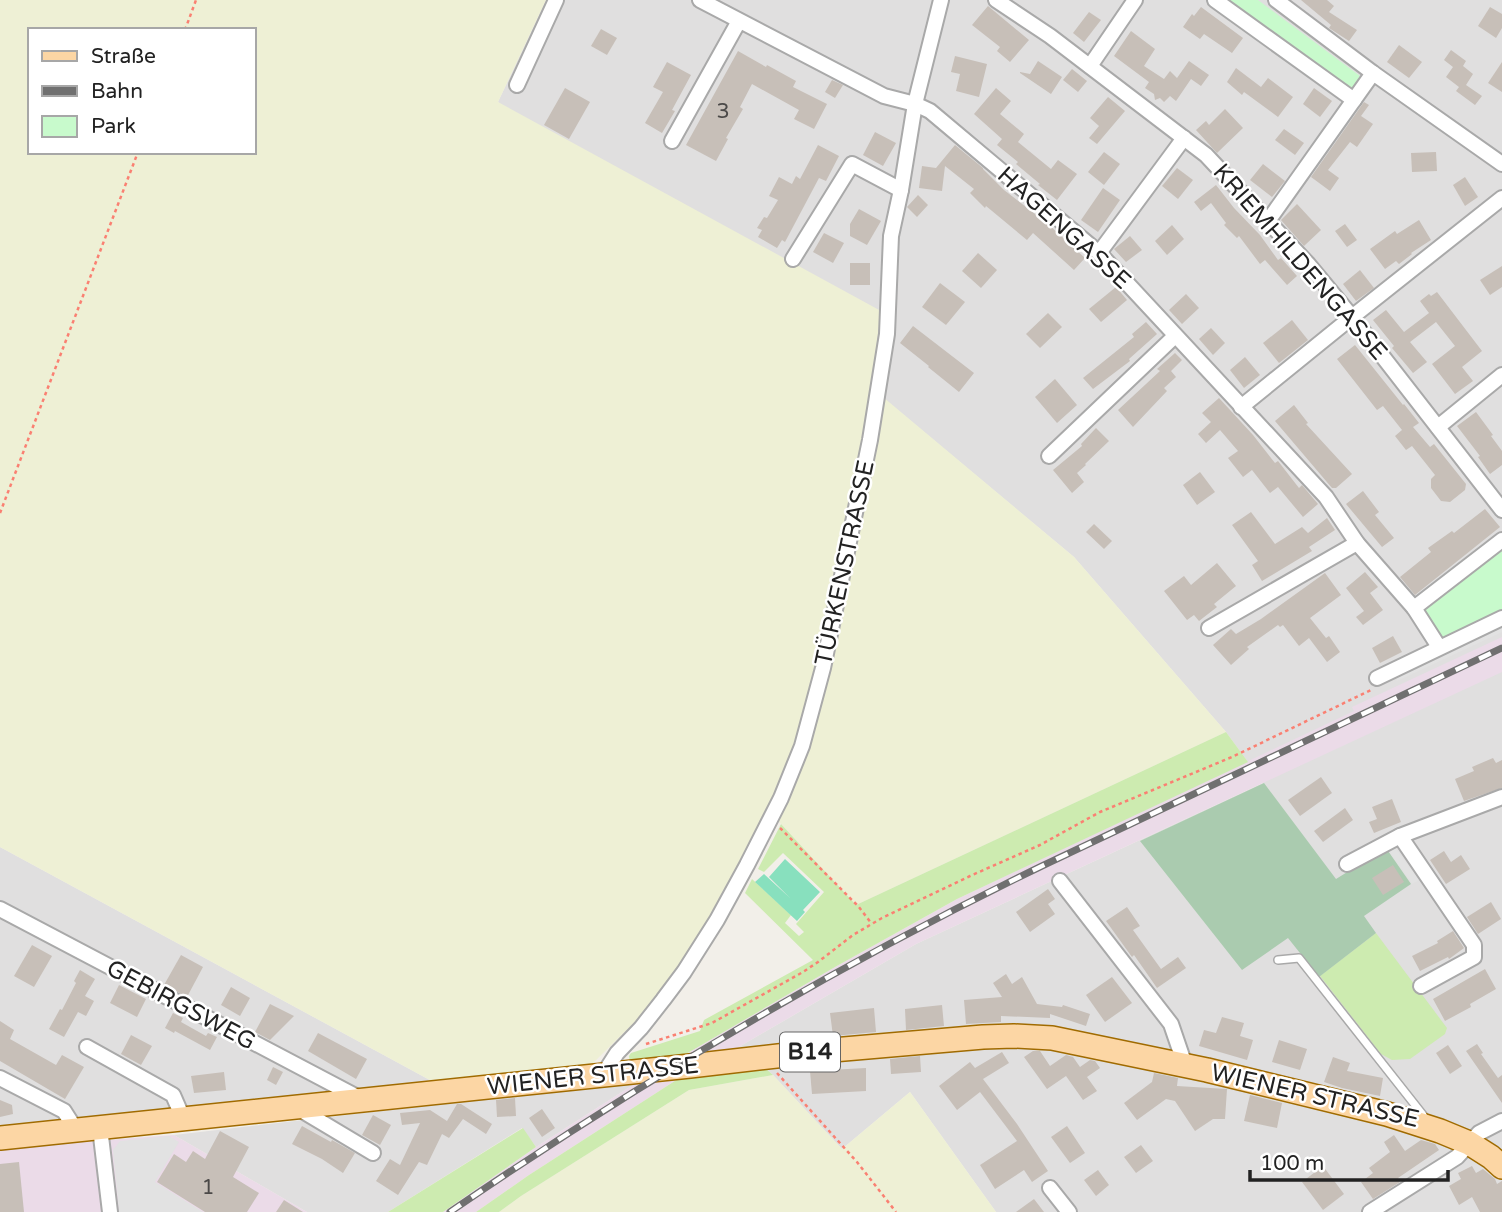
<svg xmlns="http://www.w3.org/2000/svg" width="1502" height="1212" viewBox="0 0 1502 1212" font-family="'Varela Round',sans-serif">
  <style>
    .residential { fill: #e0dfdf }
    .industrial { fill: #ebdbe8 }
    .farmland { fill: #eef0d5; fill-rule: evenodd }
    .grass { fill: #cdebb0 }
    .cemetery { fill: #aacbaf }
    .park { fill: #c8facc }
    .pitch { fill: #88e0be }
    .parking { fill: #e2e2e2 }
    .building { fill: #c7bfb8 }
    .lines { fill: none; stroke-linecap: round; stroke-linejoin: round }
    .service-casing { stroke: #a9a9a9; stroke-width: 10 }
    .minor-casing { stroke: #a9a9a9; stroke-width: 18 }
    .primary-casing { stroke: #a06b00; stroke-width: 26 }
    .path { stroke: #fa8072; stroke-width: 2.5; stroke-dasharray: 3.5 3.5; stroke-linecap: butt }
    .service { stroke: #fff; stroke-width: 7 }
    .minor { stroke: #fff; stroke-width: 14 }
    .primary { stroke: #fcd6a4; stroke-width: 23 }
    .rail-casing { stroke: #707070; stroke-width: 7 }
    .rail { stroke: #fff; stroke-width: 4.5; stroke-dasharray: 13; stroke-linecap: butt }
    .labels { text-anchor: middle; dominant-baseline: central; stroke-width: 5; stroke-linejoin: round; paint-order: stroke }
    .number-label { font-size: 21px; fill: #4b4948 }
    .shield { fill: #fff; stroke: #646464; stroke-width: 2 }
    .shield-label { font-size: 23px; font-weight: bold; fill: #222 }
    .street-label { font-size: 24px; fill: #222; stroke: #fff }
  </style>
  <rect width="100%" height="100%" fill="#f2efe9"/>
  <g class="residential">
    <path d="M 546,0 L 1502,0 L 1502,1212 L 996,1212 L 910,1092 L 842,1149 L 773,1075 L 765,1068 L 725,1055 L 916,944 L 1263,783 L 1226,732 L 1074,557 L 870,387 L 498,102 Z"/>
    <path d="M 0,847 L 439,1085 L 0,1130 Z"/>
    <path d="M 639,1081 L 536,1147 L 522,1128 L 388,1212 L 307,1212 L 174,1135 Z"/>
  </g>
  <g class="industrial">
    <path d="M 1502,637 L 1502,672 L 916,944 L 725,1055 L 674,1061 L 835,967 L 957,899 L 1354,711 L 1352,707 Z"/>
    <path d="M 681,1077 L 529,1175 L 476,1212 L 443,1212 L 536,1147 L 639,1081 Z"/>
    <path d="M 174,1135 L 307,1212 L 0,1212 L 0,1148 Z"/>
  </g>
  <g class="farmland">
    <path d="M 0,0 L 546,0 L 498,102 L 881,311 L 871,387 L 1074,557 L 1226,732 L 856,905 L 769,811 L 707,925 L 661,996 L 588,1068 L 439,1085 L 0,847 ZM 30,30 L 254,30 L 254,152 L 30,152 Z"/>
    <path d="M 773,1075 L 842,1149 L 910,1092 L 996,1212 L 499,1212 L 521,1196 L 689,1090 Z"/>
  </g>
  <g class="grass">
    <path d="M 1226,732 L 1248,762 L 957,899 L 835,967 L 674,1061 L 630,1063 L 629,1056 L 631,1053 L 700,1031 L 704,1020 L 813,960 L 745,893 L 752,879 L 791,915 L 785,923 L 799,936 L 804,932 L 796,924 L 824,892 L 783,853 L 764,872 L 758,869 L 781,824 L 856,905 Z"/>
    <path d="M 1376,933 L 1447,1028 L 1445,1034 L 1410,1059 L 1392,1060 L 1381,1054 L 1320,976 Z"/>
    <path d="M 765,1068 L 773,1075 L 689,1090 L 521,1196 L 499,1212 L 476,1212 L 529,1175 L 681,1077 Z"/>
    <path d="M 523,1128 L 536,1147 L 443,1212 L 388,1212 Z"/>
  </g>
  <path class="cemetery" d="M 1264,783 L 1336,879 L 1386,848 L 1411,884 L 1364,916 L 1376,933 L 1319,977 L 1288,938 L 1242,970 L 1140,841 Z"/>
  <g class="park">
    <path d="M 1225,0 L 1258,0 L 1360,76 L 1349,92 Z"/>
    <path d="M 1502,546 L 1502,612 L 1443,639 L 1421,609 Z"/>
  </g>
  <path class="pitch" d="M 785,859 L 820,892 L 803,910 L 805,912 L 797,921 L 755,882 L 764,874 L 790,898 L 769,877 Z"/>
  <g class="parking">
    <path d="M 1502,622 L 1502,632 L 1397,681 L 1394,672 Z"/>
    <path d="M 1394,846 L 1419,880 L 1412,884 L 1388,850 Z"/>
    <path d="M 169,1136 L 179,1142 L 155,1182 L 203,1212 L 119,1212 L 113,1150 L 120,1141 Z"/>
  </g>
  <g class="building">
    <path d="M 1301,0 L 1327,0 L 1334,6 L 1329,12 L 1357,30 L 1349,41 L 1329,28 L 1331,25 Z"/>
    <path d="M 988,6 L 1029,40 L 1010,62 L 997,51 L 1000,47 L 972,25 Z"/>
    <path d="M 1201,7 L 1243,38 L 1232,53 L 1204,34 L 1200,39 L 1183,27 L 1192,14 L 1194,16 Z"/>
    <path d="M 1490,7 L 1502,14 L 1502,28 L 1496,38 L 1478,26 Z"/>
    <path d="M 1089,12 L 1101,20 L 1084,42 L 1073,33 Z"/>
    <path d="M 601,29 L 617,38 L 607,55 L 591,46 Z"/>
    <path d="M 1131,31 L 1155,49 L 1144,66 L 1164,79 L 1170,71 L 1177,78 L 1189,61 L 1209,75 L 1201,86 L 1191,79 L 1176,101 L 1170,96 L 1164,102 L 1160,98 L 1155,100 L 1154,94 L 1145,88 L 1149,82 L 1114,56 Z"/>
    <path d="M 1399,45 L 1422,62 L 1409,78 L 1387,62 Z"/>
    <path d="M 1451,50 L 1466,61 L 1463,66 L 1473,74 L 1466,85 L 1482,96 L 1475,105 L 1456,91 L 1459,87 L 1446,77 L 1453,67 L 1444,60 Z"/>
    <path d="M 738,51 L 766,67 L 767,65 L 796,81 L 793,87 L 827,104 L 814,129 L 794,119 L 799,110 L 752,84 L 740,107 L 743,109 L 726,138 L 728,139 L 716,161 L 686,145 Z"/>
    <path d="M 955,56 L 987,64 L 979,97 L 956,91 L 960,74 L 951,72 Z"/>
    <path d="M 1038,61 L 1062,77 L 1051,94 L 1020,73 L 1020,72 L 1030,74 Z"/>
    <path d="M 667,62 L 691,75 L 672,110 L 675,111 L 662,133 L 645,123 L 663,92 L 653,87 Z"/>
    <path d="M 1502,62 L 1502,92 L 1488,83 Z"/>
    <path d="M 1236,68 L 1261,87 L 1268,78 L 1293,97 L 1278,117 L 1244,92 L 1242,95 L 1227,82 Z"/>
    <path d="M 1072,69 L 1087,81 L 1078,92 L 1063,80 Z"/>
    <path d="M 832,80 L 843,85 L 835,98 L 825,92 Z"/>
    <path d="M 565,88 L 590,102 L 569,139 L 544,125 Z"/>
    <path d="M 996,88 L 1011,101 L 1000,114 L 1024,134 L 1018,142 L 1051,169 L 1058,160 L 1077,174 L 1057,200 L 1038,185 L 1040,184 L 1016,164 L 1018,162 L 997,145 L 1002,139 L 974,114 Z"/>
    <path d="M 1314,88 L 1332,101 L 1320,117 L 1303,104 Z"/>
    <path d="M 1108,97 L 1125,111 L 1097,144 L 1089,138 L 1099,126 L 1090,118 Z"/>
    <path d="M 1364,102 L 1369,105 L 1361,116 L 1373,124 L 1357,147 L 1350,142 L 1328,170 L 1339,178 L 1330,191 L 1311,177 Z"/>
    <path d="M 1225,109 L 1243,128 L 1217,153 L 1196,130 L 1206,121 L 1209,125 Z"/>
    <path d="M 1284,129 L 1304,143 L 1295,155 L 1275,140 Z"/>
    <path d="M 875,132 L 896,143 L 883,166 L 863,155 Z"/>
    <path d="M 818,145 L 839,156 L 826,181 L 819,178 L 785,242 L 782,240 L 777,248 L 758,237 L 762,230 L 757,228 L 764,217 L 767,218 L 778,200 L 769,196 L 779,177 L 792,184 L 796,176 L 800,179 Z"/>
    <path d="M 955,145 L 983,168 L 983,169 L 1004,190 L 1048,224 L 1085,258 L 1074,270 L 1033,233 L 1027,240 L 986,206 L 985,208 L 970,193 L 974,189 L 945,166 L 942,191 L 919,188 L 922,166 L 936,168 Z"/>
    <path d="M 1104,152 L 1120,164 L 1104,185 L 1088,172 Z"/>
    <path d="M 1436,152 L 1437,171 L 1412,172 L 1411,153 Z"/>
    <path d="M 1263,164 L 1285,181 L 1272,197 L 1250,180 Z"/>
    <path d="M 1177,168 L 1193,180 L 1178,199 L 1162,186 Z"/>
    <path d="M 1465,177 L 1478,197 L 1465,206 L 1453,185 Z"/>
    <path d="M 1216,185 L 1234,208 L 1260,235 L 1278,260 L 1281,258 L 1297,276 L 1287,285 L 1265,260 L 1260,264 L 1239,236 L 1237,238 L 1224,225 L 1226,223 L 1211,203 L 1201,211 L 1194,202 Z"/>
    <path d="M 1103,188 L 1120,200 L 1098,232 L 1081,220 Z"/>
    <path d="M 918,195 L 928,205 L 917,217 L 907,207 Z"/>
    <path d="M 1297,204 L 1321,230 L 1304,246 L 1281,220 Z"/>
    <path d="M 859,209 L 881,221 L 867,245 L 850,236 L 850,224 Z"/>
    <path d="M 1419,220 L 1431,240 L 1411,253 L 1412,254 L 1399,264 L 1396,261 L 1385,269 L 1370,249 L 1395,231 L 1397,234 Z"/>
    <path d="M 1345,224 L 1357,240 L 1347,247 L 1335,231 Z"/>
    <path d="M 1172,225 L 1184,239 L 1167,255 L 1155,241 Z"/>
    <path d="M 824,233 L 844,243 L 833,263 L 813,252 Z"/>
    <path d="M 1130,236 L 1142,250 L 1126,262 L 1114,249 Z"/>
    <path d="M 978,253 L 997,270 L 981,288 L 962,271 Z"/>
    <rect x="850" y="263" width="20" height="22"/>
    <path d="M 1502,266 L 1502,287 L 1490,295 L 1480,280 Z"/>
    <path d="M 1360,270 L 1374,288 L 1356,301 L 1343,284 Z"/>
    <path d="M 940,283 L 965,302 L 946,325 L 922,307 Z"/>
    <path d="M 1116,287 L 1127,300 L 1101,322 L 1089,309 Z"/>
    <path d="M 1437,292 L 1482,351 L 1462,367 L 1473,381 L 1455,394 L 1432,364 L 1455,346 L 1436,322 L 1410,342 L 1427,362 L 1413,373 L 1392,348 L 1394,346 L 1373,320 L 1386,310 L 1404,332 L 1429,313 L 1420,301 L 1429,294 L 1431,296 Z"/>
    <path d="M 1186,294 L 1199,308 L 1182,324 L 1169,310 Z"/>
    <path d="M 1048,313 L 1062,327 L 1040,348 L 1026,334 Z"/>
    <path d="M 1292,320 L 1308,340 L 1279,363 L 1263,343 Z"/>
    <path d="M 1146,322 L 1157,334 L 1129,359 L 1130,361 L 1093,389 L 1083,378 L 1134,337 L 1132,334 Z"/>
    <path d="M 913,326 L 974,373 L 959,392 L 928,367 L 929,366 L 900,343 Z"/>
    <path d="M 1211,328 L 1225,343 L 1213,355 L 1199,339 Z"/>
    <path d="M 1355,345 L 1403,405 L 1404,404 L 1419,423 L 1413,427 L 1430,447 L 1434,444 L 1466,484 L 1465,490 L 1450,502 L 1441,501 L 1431,488 L 1431,479 L 1435,475 L 1412,446 L 1406,450 L 1395,436 L 1402,430 L 1383,406 L 1377,410 L 1337,359 Z"/>
    <path d="M 1175,353 L 1182,360 L 1171,371 L 1176,377 L 1164,388 L 1167,391 L 1133,427 L 1118,410 L 1160,371 L 1157,369 Z"/>
    <path d="M 1245,357 L 1260,375 L 1244,388 L 1230,370 Z"/>
    <path d="M 1055,379 L 1077,405 L 1057,423 L 1035,397 Z"/>
    <path d="M 1219,398 L 1253,435 L 1275,463 L 1278,461 L 1299,488 L 1302,485 L 1318,504 L 1303,517 L 1278,487 L 1270,493 L 1252,470 L 1243,477 L 1228,458 L 1238,451 L 1220,430 L 1206,443 L 1198,434 L 1211,422 L 1202,413 Z"/>
    <path d="M 1294,405 L 1308,423 L 1306,424 L 1352,474 L 1336,488 L 1332,488 L 1275,421 Z"/>
    <path d="M 1476,412 L 1493,435 L 1491,436 L 1502,451 L 1502,465 L 1490,474 L 1478,457 L 1480,456 L 1457,426 Z"/>
    <path d="M 1096,428 L 1109,441 L 1085,464 L 1086,465 L 1077,473 L 1084,482 L 1072,493 L 1053,470 L 1082,446 L 1081,444 Z"/>
    <path d="M 1200,472 L 1215,492 L 1197,505 L 1183,485 Z"/>
    <path d="M 1363,491 L 1379,512 L 1375,515 L 1394,538 L 1382,547 L 1346,504 Z"/>
    <path d="M 1485,509 L 1500,527 L 1415,595 L 1400,577 L 1431,552 L 1428,548 L 1452,531 L 1454,533 Z"/>
    <path d="M 1251,512 L 1275,544 L 1302,527 L 1308,533 L 1327,518 L 1335,530 L 1309,547 L 1312,551 L 1262,581 L 1252,565 L 1258,561 L 1232,525 Z"/>
    <path d="M 1094,524 L 1112,541 L 1104,549 L 1086,532 Z"/>
    <path d="M 1217,563 L 1236,586 L 1214,604 L 1217,607 L 1199,621 L 1194,615 L 1187,620 L 1164,591 L 1184,576 L 1191,585 Z"/>
    <path d="M 1365,572 L 1378,587 L 1370,593 L 1383,610 L 1363,625 L 1356,617 L 1364,611 L 1346,588 Z"/>
    <path d="M 1325,573 L 1341,595 L 1310,618 L 1326,638 L 1329,636 L 1340,652 L 1327,662 L 1309,638 L 1299,646 L 1283,625 L 1280,627 L 1278,625 L 1247,647 L 1249,649 L 1231,665 L 1213,645 L 1231,629 L 1236,634 L 1261,619 Z"/>
    <path d="M 1393,636 L 1402,652 L 1380,663 L 1372,648 Z"/>
    <path d="M 1493,758 L 1496,763 L 1502,760 L 1502,788 L 1464,801 L 1455,779 L 1474,771 L 1472,767 Z"/>
    <path d="M 1321,777 L 1332,793 L 1300,816 L 1288,800 Z"/>
    <path d="M 1392,799 L 1401,822 L 1374,833 L 1369,822 L 1377,819 L 1372,807 Z"/>
    <path d="M 1345,808 L 1353,820 L 1323,842 L 1314,831 Z"/>
    <path d="M 1444,851 L 1451,862 L 1461,855 L 1470,869 L 1446,884 L 1430,860 Z"/>
    <path d="M 1393,865 L 1404,882 L 1383,895 L 1372,878 Z"/>
    <path d="M 1048,889 L 1055,899 L 1048,904 L 1055,914 L 1030,932 L 1016,912 Z"/>
    <path d="M 1491,902 L 1501,919 L 1478,934 L 1467,917 Z"/>
    <path d="M 1127,907 L 1140,926 L 1133,930 L 1161,969 L 1178,957 L 1186,968 L 1157,988 L 1134,955 L 1132,957 L 1106,921 Z"/>
    <path d="M 1453,931 L 1464,948 L 1449,959 L 1448,957 L 1420,971 L 1412,956 L 1438,943 L 1437,941 Z"/>
    <path d="M 32,945 L 52,956 L 34,987 L 14,976 Z"/>
    <path d="M 181,955 L 203,967 L 187,997 L 164,985 Z"/>
    <path d="M 1485,969 L 1496,989 L 1470,1004 L 1471,1007 L 1445,1021 L 1433,999 Z"/>
    <path d="M 80,970 L 95,979 L 85,996 L 94,1001 L 86,1016 L 78,1012 L 64,1037 L 49,1029 L 60,1009 L 62,1010 L 76,983 L 74,981 Z"/>
    <path d="M 1006,974 L 1012,984 L 1022,977 L 1037,1004 L 1062,1007 L 1063,1005 L 1090,1014 L 1086,1026 L 1050,1014 L 1050,1018 L 1001,1016 L 1001,1022 L 966,1024 L 964,1000 L 1002,997 L 993,983 Z"/>
    <path d="M 1112,977 L 1132,1003 L 1105,1022 L 1086,995 Z"/>
    <path d="M 119,985 L 146,999 L 137,1017 L 110,1003 Z"/>
    <path d="M 231,987 L 250,998 L 240,1016 L 221,1005 Z"/>
    <path d="M 270,1004 L 294,1016 L 270,1040 L 255,1032 Z"/>
    <path d="M 942,1005 L 944,1026 L 906,1030 L 905,1009 Z"/>
    <path d="M 874,1008 L 876,1032 L 833,1036 L 830,1013 Z"/>
    <path d="M 173,1013 L 183,1018 L 181,1022 L 206,1036 L 208,1033 L 217,1037 L 210,1050 L 175,1031 L 174,1033 L 165,1028 Z"/>
    <path d="M 1222,1017 L 1244,1023 L 1240,1036 L 1253,1040 L 1247,1060 L 1199,1046 L 1204,1030 L 1216,1033 Z"/>
    <path d="M 0,1021 L 14,1030 L 10,1039 L 56,1065 L 62,1055 L 84,1067 L 65,1099 L 0,1061 Z"/>
    <path d="M 318,1033 L 367,1059 L 356,1079 L 308,1051 Z"/>
    <path d="M 131,1035 L 152,1046 L 141,1065 L 121,1054 Z"/>
    <path d="M 1279,1040 L 1307,1049 L 1300,1070 L 1272,1062 Z"/>
    <path d="M 1477,1044 L 1483,1053 L 1481,1054 L 1498,1078 L 1502,1075 L 1502,1103 L 1466,1051 Z"/>
    <path d="M 1448,1045 L 1462,1066 L 1450,1074 L 1436,1053 Z"/>
    <path d="M 1033,1051 L 1040,1051 L 1050,1066 L 1066,1055 L 1073,1057 L 1080,1067 L 1090,1060 L 1095,1061 L 1100,1068 L 1087,1077 L 1097,1091 L 1083,1100 L 1066,1076 L 1047,1089 L 1024,1057 Z"/>
    <path d="M 1002,1052 L 1009,1063 L 983,1079 L 1017,1124 L 1048,1171 L 1032,1182 L 1024,1170 L 995,1189 L 980,1165 L 1017,1141 L 980,1092 L 957,1110 L 939,1086 L 970,1062 L 975,1068 Z"/>
    <path d="M 920,1056 L 921,1072 L 891,1074 L 890,1059 Z"/>
    <path d="M 1333,1057 L 1350,1063 L 1347,1071 L 1383,1078 L 1380,1096 L 1342,1088 L 1324,1082 Z"/>
    <path d="M 273,1067 L 283,1072 L 276,1085 L 267,1080 Z"/>
    <path d="M 866,1068 L 866,1091 L 812,1094 L 810,1071 Z"/>
    <path d="M 224,1072 L 226,1090 L 194,1093 L 191,1076 Z"/>
    <path d="M 1154,1073 L 1178,1078 L 1177,1086 L 1227,1089 L 1225,1119 L 1213,1119 L 1195,1131 L 1175,1101 L 1166,1099 L 1137,1120 L 1124,1103 L 1152,1082 Z"/>
    <path d="M 1250,1095 L 1282,1103 L 1277,1128 L 1244,1121 Z"/>
    <path d="M 515,1098 L 516,1116 L 497,1117 L 496,1100 Z"/>
    <path d="M 0,1100 L 12,1105 L 13,1114 L 0,1117 Z"/>
    <path d="M 457,1104 L 461,1104 L 492,1124 L 486,1134 L 463,1119 L 449,1138 L 442,1134 L 427,1165 L 419,1162 L 398,1195 L 376,1181 L 390,1159 L 400,1165 L 420,1123 L 402,1125 L 400,1113 L 430,1110 L 447,1121 Z"/>
    <path d="M 542,1109 L 555,1128 L 542,1137 L 529,1118 Z"/>
    <path d="M 373,1115 L 391,1125 L 380,1145 L 362,1135 Z"/>
    <path d="M 302,1126 L 331,1142 L 332,1140 L 355,1153 L 343,1173 L 322,1159 L 292,1144 Z"/>
    <path d="M 1067,1126 L 1085,1153 L 1070,1163 L 1051,1137 Z"/>
    <path d="M 220,1131 L 249,1147 L 233,1177 L 259,1193 L 247,1212 L 205,1212 L 157,1182 L 174,1154 L 186,1162 L 193,1151 L 205,1159 Z"/>
    <path d="M 1394,1135 L 1405,1151 L 1421,1140 L 1435,1144 L 1439,1150 L 1398,1178 L 1400,1182 L 1373,1199 L 1361,1182 L 1373,1173 L 1369,1168 L 1390,1152 L 1384,1142 Z"/>
    <path d="M 1141,1145 L 1153,1161 L 1136,1173 L 1124,1157 Z"/>
    <path d="M 19,1162 L 24,1212 L 0,1212 L 0,1164 Z"/>
    <path d="M 1323,1166 L 1344,1194 L 1323,1210 L 1302,1182 Z"/>
    <path d="M 1472,1166 L 1476,1173 L 1483,1169 L 1495,1179 L 1497,1184 L 1502,1181 L 1502,1212 L 1480,1212 L 1472,1197 L 1459,1205 L 1449,1186 L 1461,1179 L 1458,1173 Z"/>
    <path d="M 1098,1170 L 1109,1185 L 1096,1196 L 1084,1180 Z"/>
    <path d="M 1034,1199 L 1044,1212 L 1016,1212 Z"/>
    <path d="M 284,1200 L 303,1212 L 276,1212 Z"/>
  </g>
  <g class="lines">
    <g class="service-casing">
      <path id="service" d="M 1278,960 L 1299,958 L 1423,1115 L 1425,1120"/>
    </g>
    <g class="minor-casing">
      <g id="minor">
        <path d="M 700,0 L 884,96 L 915,104 L 930,111 L 1099,253 L 1326,497 L 1357,543 L 1414,608 L 1439,647"/>
        <path d="M 996,0 L 1050,36 L 1206,155 L 1308,264 L 1352,317 L 1502,510"/>
        <path d="M 1215,0 L 1354,100"/>
        <path d="M 1276,0 L 1373,73 L 1502,164"/>
        <path d="M 1090,66 L 1135,0"/>
        <path d="M 517,85 L 556,0"/>
        <path d="M 672,141 L 739,21"/>
        <path d="M 1268,221 L 1373,73"/>
        <path d="M 1099,253 L 1184,138"/>
        <path d="M 793,259 L 852,164 L 901,190"/>
        <path d="M 1241,407 L 1352,317 L 1502,198"/>
        <path d="M 1438,427 L 1502,375"/>
        <path d="M 1049,456 L 1175,336"/>
        <path d="M 1414,608 L 1502,540"/>
        <path d="M 1209,628 L 1357,543"/>
        <path d="M 1377,678 L 1502,618"/>
        <path d="M 1400,836 L 1474,945 L 1474,957 L 1421,986"/>
        <path d="M 1347,864 L 1400,836 L 1502,797"/>
        <path d="M 1060,881 L 1171,1024 L 1185,1065"/>
        <path d="M 0,909 L 361,1099"/>
        <path d="M 87,1047 L 173,1095 L 183,1118"/>
        <path d="M 609,1074 L 608,1067 L 617,1053 L 641,1028 L 663,1000 L 684,972 L 717,920 L 747,865 L 781,798 L 802,746 L 823,668 L 870,440 L 887,334 L 891,236 L 901,190 L 915,104 L 941,0"/>
        <path d="M 0,1078 L 64,1111 L 71,1122 L 72,1131"/>
        <path d="M 296,1107 L 373,1153"/>
        <path d="M 100,1128 L 110,1212"/>
        <path d="M 1050,1188 L 1069,1212"/>
        <path d="M 1370,1212 L 1457,1157 L 1479,1133 L 1502,1121"/>
      </g>
    </g>
    <g class="primary-casing">
      <path id="primary" d="M 0,1138 L 690,1066 L 821,1051 L 983,1037 L 1014,1036 L 1052,1038 L 1207,1070 L 1387,1114 L 1440,1131 L 1469,1143 L 1491,1157 L 1502,1167"/>
    </g>
    <g class="path">
      <path d="M 185,30 L 196,0"/>
      <path d="M 0,513 L 138,152"/>
      <path d="M 780,828 L 858,906 L 872,924"/>
      <path d="M 646,1044 L 712,1023 L 803,972 L 818,962 L 853,935 L 882,918 L 970,876 L 1040,845 L 1100,812 L 1232,757 L 1371,690"/>
      <path d="M 777,1073 L 857,1162 L 896,1212"/>
    </g>
    <use href="#service" class="service"/>
    <use href="#minor" class="minor"/>
    <use href="#primary" class="primary"/>
    <g class="rail-casing">
      <path id="rail" d="M 450,1212 C 640,1082 837,965 1044,865 L 1502,648"/>
    </g>
    <use href="#rail" class="rail"/>
  </g>
  <g class="labels">
    <g class="number-label">
      <text x="723" y="111">3</text>
      <text x="208" y="1187">1</text>
    </g>
    <rect class="shield" x="780" y="1032.5" width="60" height="39" rx="5"/>
    <g class="shield-label">
      <text x="810" y="1052">B14</text>
    </g>
    <g class="street-label">
      <text transform="translate(1064 228) rotate(42)">HAGENGASSE</text>
      <text transform="translate(1300 262) rotate(49)">KRIEMHILDENGASSE</text>
      <text transform="translate(845 563) rotate(-78)">TÜRKENSTRASSE</text>
      <text transform="translate(181 1005) rotate(28)">GEBIRGSWEG</text>
      <text transform="translate(593 1076) rotate(-6)">WIENER STRASSE</text>
      <text transform="translate(1315 1096) rotate(13)">WIENER STRASSE</text>
    </g>
  </g>
  <rect x="28" y="28" width="228" height="126" fill="#ffffff" stroke="#a7a7a7" stroke-width="2"/>
  <rect x="42" y="51" width="35" height="10" fill="#fcd6a4" stroke="#a7a7a7" stroke-width="2"/>
  <text x="91" y="63" font-size="21" fill="#222222">Straße</text>
  <rect x="42" y="86" width="35" height="10" fill="#707070" stroke="#a7a7a7" stroke-width="2"/>
  <text x="91" y="98" font-size="21" fill="#222222">Bahn</text>
  <rect x="42" y="116" width="35" height="21" fill="#c8facc" stroke="#a7a7a7" stroke-width="2"/>
  <text x="91" y="133" font-size="21" fill="#222222">Park</text>
  <path d="M1250 1170v10h198v-10" fill="none" stroke="#222222" stroke-width="3.5"/>
  <text x="1260" y="1170" font-size="21" fill="#222222" stroke="#ffffff" stroke-width="5" paint-order="stroke">100 m</text>
</svg>
